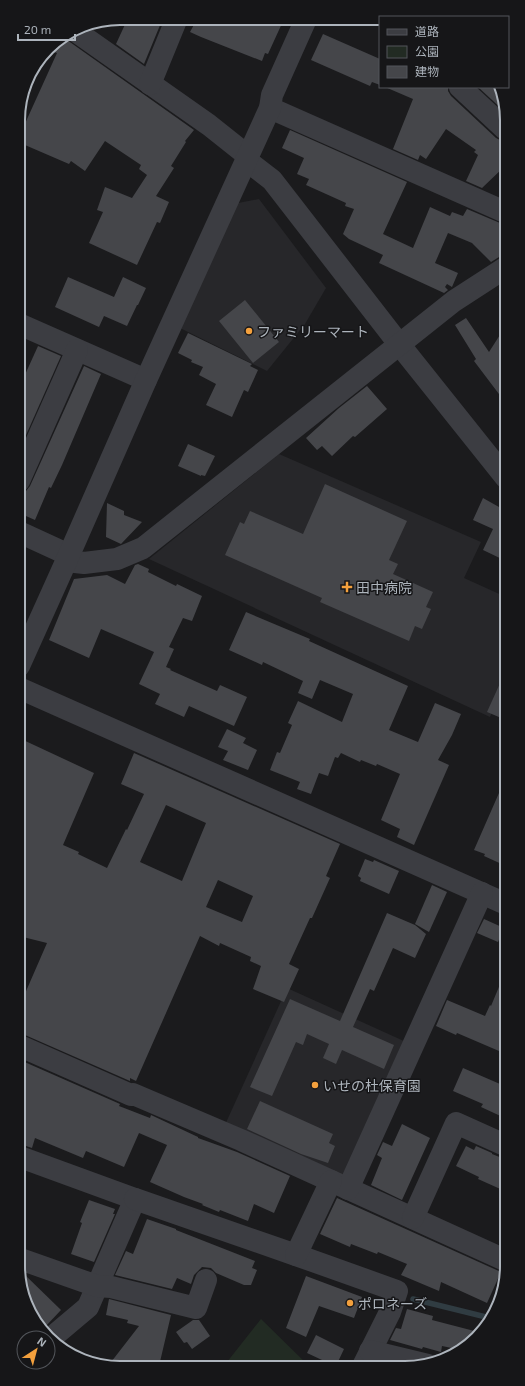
<svg xmlns="http://www.w3.org/2000/svg" width="525" height="1386" viewBox="0 0 525 1386" font-family="'Exo 2','Noto Sans JP',sans-serif">
  <style>
    .built { fill: #27272a }
    .green { fill: #222b23 }
    .lines { fill: none; stroke-linecap: round; stroke-linejoin: round }
    .stream { stroke: #303c42; stroke-width: 5.5 }
    .building { fill: #45464a; fill-rule: evenodd }
    .minor { stroke: #3c3d42; stroke-width: 22 }
    .poi-dot { fill: #f3a03d; stroke: #161618; stroke-width: 1.5 }
    .labels { text-anchor: middle; dominant-baseline: central; stroke-width: 3; stroke-linejoin: round; paint-order: stroke }
    .poi-label { font-size: 14px; fill: #adb4bc; stroke: #161618; text-anchor: start }
    .rim { fill: none; stroke: #adb4bc; stroke-width: 2 }
  </style>
  <rect width="100%" height="100%" fill="#1b1b1d"/>
  <g class="built">
    <path d="M 259,199 L 326,288 L 305,324 L 267,371 L 176,326 L 233,204 Z"/>
    <path d="M 279,454 L 481,542 L 464,578 L 506,597 L 506,682 L 490,717 L 149,559 Z"/>
    <path d="M 287,988 L 406,1042 L 344,1181 L 224,1127 Z"/>
  </g>
  <path class="green" d="M 261,1319 L 309,1366 L 200,1366 L 227,1362 Z"/>
  <g class="lines">
    <path class="stream" d="M 413,1299 L 486,1317 L 491,1318"/>
  </g>
  <g class="building">
    <path d="M 128,18 L 163,18 L 144,64 L 116,44 Z"/>
    <path d="M 197,19 L 284,19 L 268,54 L 265,53 L 262,61 L 201,37 L 190,32 Z"/>
    <path d="M 323,34 L 380,59 L 380,85 L 372,82 L 370,86 L 311,60 Z"/>
    <path d="M 64,37 L 67,40 L 194,130 L 185,141 L 186,142 L 171,166 L 174,168 L 156,196 L 169,202 L 160,223 L 157,222 L 137,265 L 89,243 L 103,212 L 97,210 L 105,187 L 132,198 L 147,175 L 139,169 L 141,165 L 105,141 L 85,171 L 71,161 L 69,164 L 18,142 L 18,139 L 57,53 L 54,52 L 61,38 Z"/>
    <path d="M 385,87 L 448,87 L 448,91 L 451,96 L 496,138 L 502,141 L 505,141 L 505,166 L 482,188 L 466,181 L 478,155 L 474,152 L 476,150 L 446,129 L 426,159 L 420,155 L 418,160 L 393,149 L 413,99 Z"/>
    <path d="M 478,87 L 498,87 L 505,100 L 505,112 Z"/>
    <path d="M 290,130 L 407,182 L 383,234 L 413,248 L 430,207 L 450,216 L 452,212 L 463,216 L 467,209 L 500,223 L 505,224 L 505,256 L 499,257 L 491,262 L 472,243 L 448,233 L 435,263 L 458,273 L 452,287 L 447,284 L 445,287 L 448,290 L 444,293 L 379,263 L 383,255 L 349,239 L 343,234 L 354,209 L 345,206 L 346,203 L 306,185 L 309,179 L 297,174 L 304,158 L 282,148 Z"/>
    <path d="M 68,277 L 114,297 L 123,277 L 146,288 L 138,305 L 137,305 L 127,326 L 104,316 L 99,327 L 55,307 Z"/>
    <path d="M 245,300 L 279,342 L 253,363 L 219,321 Z"/>
    <path d="M 466,318 L 489,352 L 505,327 L 505,402 L 474,361 L 476,359 L 455,325 Z"/>
    <path d="M 188,333 L 252,364 L 250,366 L 258,370 L 248,392 L 244,390 L 232,417 L 206,405 L 216,384 L 199,375 L 203,367 L 191,362 L 192,360 L 178,353 Z"/>
    <path d="M 38,346 L 61,356 L 19,451 L 19,388 Z"/>
    <path d="M 84,366 L 101,374 L 62,465 L 51,488 L 49,487 L 35,520 L 19,513 L 19,493 L 26,491 L 30,486 Z"/>
    <path d="M 367,386 L 387,409 L 355,437 L 353,436 L 332,456 L 322,446 L 317,450 L 306,438 L 339,408 Z"/>
    <path d="M 188,444 L 215,456 L 205,476 L 201,475 L 201,476 L 178,466 Z"/>
    <path d="M 325,484 L 407,521 L 389,560 L 398,564 L 393,574 L 433,592 L 426,607 L 431,609 L 422,629 L 415,626 L 409,641 L 320,602 L 322,598 L 225,555 L 240,522 L 244,524 L 250,511 L 303,534 Z"/>
    <path d="M 483,498 L 499,507 L 506,515 L 499,531 L 506,534 L 506,561 L 483,550 L 493,529 L 473,520 Z"/>
    <path d="M 107,503 L 124,511 L 124,515 L 142,522 L 121,544 L 106,537 Z"/>
    <path d="M 138,564 L 149,569 L 148,572 L 176,586 L 177,584 L 202,596 L 192,621 L 183,618 L 169,647 L 174,649 L 166,667 L 171,669 L 170,670 L 217,691 L 220,685 L 247,697 L 234,726 L 189,706 L 184,717 L 155,704 L 160,694 L 139,684 L 154,652 L 101,629 L 89,658 L 49,640 L 74,579 L 107,575 L 125,584 L 135,565 Z"/>
    <path d="M 246,612 L 310,639 L 309,641 L 408,686 L 389,730 L 418,742 L 435,703 L 461,714 L 452,735 L 438,760 L 449,765 L 414,845 L 397,837 L 400,829 L 381,820 L 400,774 L 377,764 L 376,766 L 361,760 L 360,762 L 341,753 L 338,758 L 335,757 L 328,776 L 319,773 L 311,794 L 297,789 L 300,782 L 270,770 L 277,752 L 280,753 L 292,725 L 288,723 L 298,701 L 342,722 L 353,694 L 320,680 L 312,699 L 298,693 L 303,681 L 263,662 L 262,665 L 229,650 Z"/>
    <path d="M 506,670 L 506,720 L 487,712 Z"/>
    <path d="M 227,729 L 246,738 L 243,743 L 257,750 L 248,770 L 223,760 L 228,751 L 218,747 Z"/>
    <path d="M 19,738 L 94,773 L 63,845 L 79,852 L 78,854 L 107,868 L 126,829 L 127,830 L 144,794 L 121,784 L 134,753 L 340,844 L 326,876 L 330,878 L 312,918 L 310,918 L 289,964 L 299,969 L 284,1002 L 253,989 L 261,966 L 250,961 L 251,957 L 220,943 L 219,946 L 200,936 L 136,1081 L 130,1078 L 130,1081 L 25,1035 L 20,1034 L 20,1005 L 47,943 L 19,936 ZM 166,805 L 206,823 L 182,881 L 140,862 ZM 218,880 L 253,896 L 242,922 L 206,907 Z"/>
    <path d="M 506,777 L 506,866 L 484,856 L 485,854 L 474,850 Z"/>
    <path d="M 365,859 L 373,862 L 374,860 L 399,871 L 389,894 L 360,881 L 361,878 L 358,876 Z"/>
    <path d="M 432,885 L 447,892 L 429,932 L 415,924 Z"/>
    <path d="M 387,913 L 415,925 L 426,934 L 415,958 L 393,948 L 374,991 L 370,989 L 353,1027 L 394,1045 L 384,1069 L 342,1050 L 336,1064 L 323,1058 L 329,1044 L 307,1034 L 303,1045 L 296,1042 L 272,1096 L 250,1087 L 290,999 L 340,1021 Z"/>
    <path d="M 484,919 L 504,928 L 498,942 L 477,933 Z"/>
    <path d="M 506,970 L 506,1054 L 457,1033 L 456,1035 L 436,1026 L 447,1000 L 485,1016 L 490,1005 L 491,1006 Z"/>
    <path d="M 20,1060 L 120,1104 L 119,1106 L 150,1118 L 151,1115 L 198,1137 L 198,1138 L 237,1152 L 290,1176 L 274,1213 L 254,1204 L 248,1221 L 220,1210 L 219,1212 L 202,1205 L 203,1204 L 184,1197 L 150,1182 L 167,1145 L 139,1133 L 124,1167 L 86,1151 L 83,1158 L 35,1138 L 32,1148 L 20,1144 Z"/>
    <path d="M 463,1068 L 507,1087 L 507,1119 L 481,1107 L 483,1104 L 453,1091 Z"/>
    <path d="M 260,1101 L 333,1134 L 329,1143 L 335,1146 L 328,1163 L 301,1154 L 247,1129 Z"/>
    <path d="M 402,1124 L 430,1138 L 402,1200 L 371,1185 L 382,1158 L 377,1155 L 383,1142 L 392,1146 Z"/>
    <path d="M 466,1146 L 474,1150 L 476,1146 L 492,1153 L 492,1154 L 507,1160 L 507,1192 L 478,1179 L 479,1177 L 456,1166 Z"/>
    <path d="M 337,1198 L 501,1272 L 487,1303 L 441,1282 L 439,1291 L 401,1275 L 407,1264 L 378,1252 L 377,1254 L 351,1244 L 350,1247 L 320,1234 Z"/>
    <path d="M 89,1200 L 115,1209 L 113,1214 L 115,1214 L 94,1262 L 71,1254 L 82,1223 L 80,1222 Z"/>
    <path d="M 147,1219 L 176,1229 L 176,1230 L 255,1261 L 252,1268 L 257,1270 L 251,1285 L 244,1285 L 216,1273 L 211,1268 L 202,1267 L 194,1275 L 191,1284 L 177,1278 L 172,1289 L 115,1275 L 126,1251 L 133,1254 Z"/>
    <path d="M 20,1272 L 24,1274 L 61,1310 L 45,1327 L 38,1320 L 20,1286 Z"/>
    <path d="M 306,1276 L 362,1297 L 354,1318 L 319,1306 L 306,1337 L 286,1328 Z"/>
    <path d="M 109,1299 L 171,1315 L 159,1366 L 108,1366 L 139,1326 L 127,1323 L 128,1320 L 106,1315 Z"/>
    <path d="M 407,1309 L 433,1316 L 432,1320 L 482,1333 L 461,1350 L 442,1346 L 441,1352 L 423,1347 L 422,1349 L 390,1340 L 396,1328 L 401,1329 Z"/>
    <path d="M 193,1320 L 199,1320 L 210,1336 L 192,1349 L 187,1342 L 184,1343 L 176,1332 Z"/>
    <path d="M 316,1335 L 344,1349 L 336,1366 L 319,1366 L 322,1360 L 307,1353 Z"/>
  </g>
  <g class="lines">
    <g class="minor">
      <path d="M 74,30 L 209,125 L 248,156"/>
      <path d="M 150,84 L 177,18"/>
      <path d="M 460,87 L 505,129"/>
      <path d="M 270,108 L 505,212"/>
      <path d="M 246,160 L 272,180 L 399,344 L 506,478"/>
      <path d="M 19,324 L 146,380"/>
      <path d="M 19,481 L 77,350"/>
      <path d="M 19,532 L 69,555"/>
      <path d="M 66,561 L 84,563 L 117,559 L 143,548 L 454,301 L 505,268"/>
      <path d="M 19,666 L 69,555 L 146,380 L 270,108 L 272,95 L 306,19"/>
      <path d="M 19,688 L 506,904"/>
      <path d="M 20,1046 L 131,1095 L 133,1094 L 241,1140 L 507,1261"/>
      <path d="M 20,1157 L 135,1199 L 88,1307 L 50,1339"/>
      <path d="M 348,1189 L 482,893"/>
      <path d="M 135,1199 L 296,1255 L 397,1291 L 390,1312 L 363,1366"/>
      <path d="M 413,1218 L 456,1123 L 507,1146"/>
      <path d="M 296,1255 L 331,1181"/>
      <path d="M 20,1259 L 97,1286 L 111,1287 L 196,1308 L 206,1280"/>
      <path d="M 370,1351 L 428,1365"/>
    </g>
  </g>
  <g class="poi-dot">
    <circle cx="249" cy="331" r="4"/>
    <path d="M345 581h4v4h4v4h-4v4h-4v-4h-4v-4h4z"/>
    <circle cx="315" cy="1085" r="4"/>
    <circle cx="350" cy="1303" r="4"/>
  </g>
  <g class="labels">
    <g class="poi-label">
      <text x="257" y="331">ファミリーマート</text>
      <text x="356" y="587">田中病院</text>
      <text x="323" y="1085">いせの杜保育園</text>
      <text x="358" y="1303">ポロネーズ</text>
    </g>
  </g>
  <path d="M0 0H525V1386H0ZM120 25H405A95 95 0 0 1 500 120V1266A95 95 0 0 1 405 1361H120A95 95 0 0 1 25 1266V120A95 95 0 0 1 120 25Z" fill="#161618" fill-rule="evenodd"/>
  <path class="rim" d="M120 25H405A95 95 0 0 1 500 120V1266A95 95 0 0 1 405 1361H120A95 95 0 0 1 25 1266V120A95 95 0 0 1 120 25Z"/>
  <rect x="379" y="16" width="130" height="72" fill="#161618" stroke="#52555a"/>
  <rect x="387" y="29" width="20" height="6" fill="#3c3d42" stroke="#52555a"/>
  <text x="415" y="36" font-size="12" fill="#adb4bc">道路</text>
  <rect x="387" y="46" width="20" height="12" fill="#222b23" stroke="#52555a"/>
  <text x="415" y="56" font-size="12" fill="#adb4bc">公園</text>
  <rect x="387" y="66" width="20" height="12" fill="#45464a" stroke="#52555a"/>
  <text x="415" y="76" font-size="12" fill="#adb4bc">建物</text>
  <g transform="translate(36 1350) rotate(36)"><circle r="19" fill="#161618" stroke="#52555a"/>
  <path d="M0-3L7 15L0 10L-7 15Z" fill="#f3a03d"/>
  <text y="-6" font-size="11" font-weight="bold" text-anchor="middle" fill="#adb4bc">N</text>
  </g>
  <path d="M18 34v6h57v-6" fill="none" stroke="#adb4bc" stroke-width="2"/>
  <text x="24" y="34" font-size="12" fill="#adb4bc" stroke="#161618" stroke-width="3" paint-order="stroke">20 m</text>
</svg>
